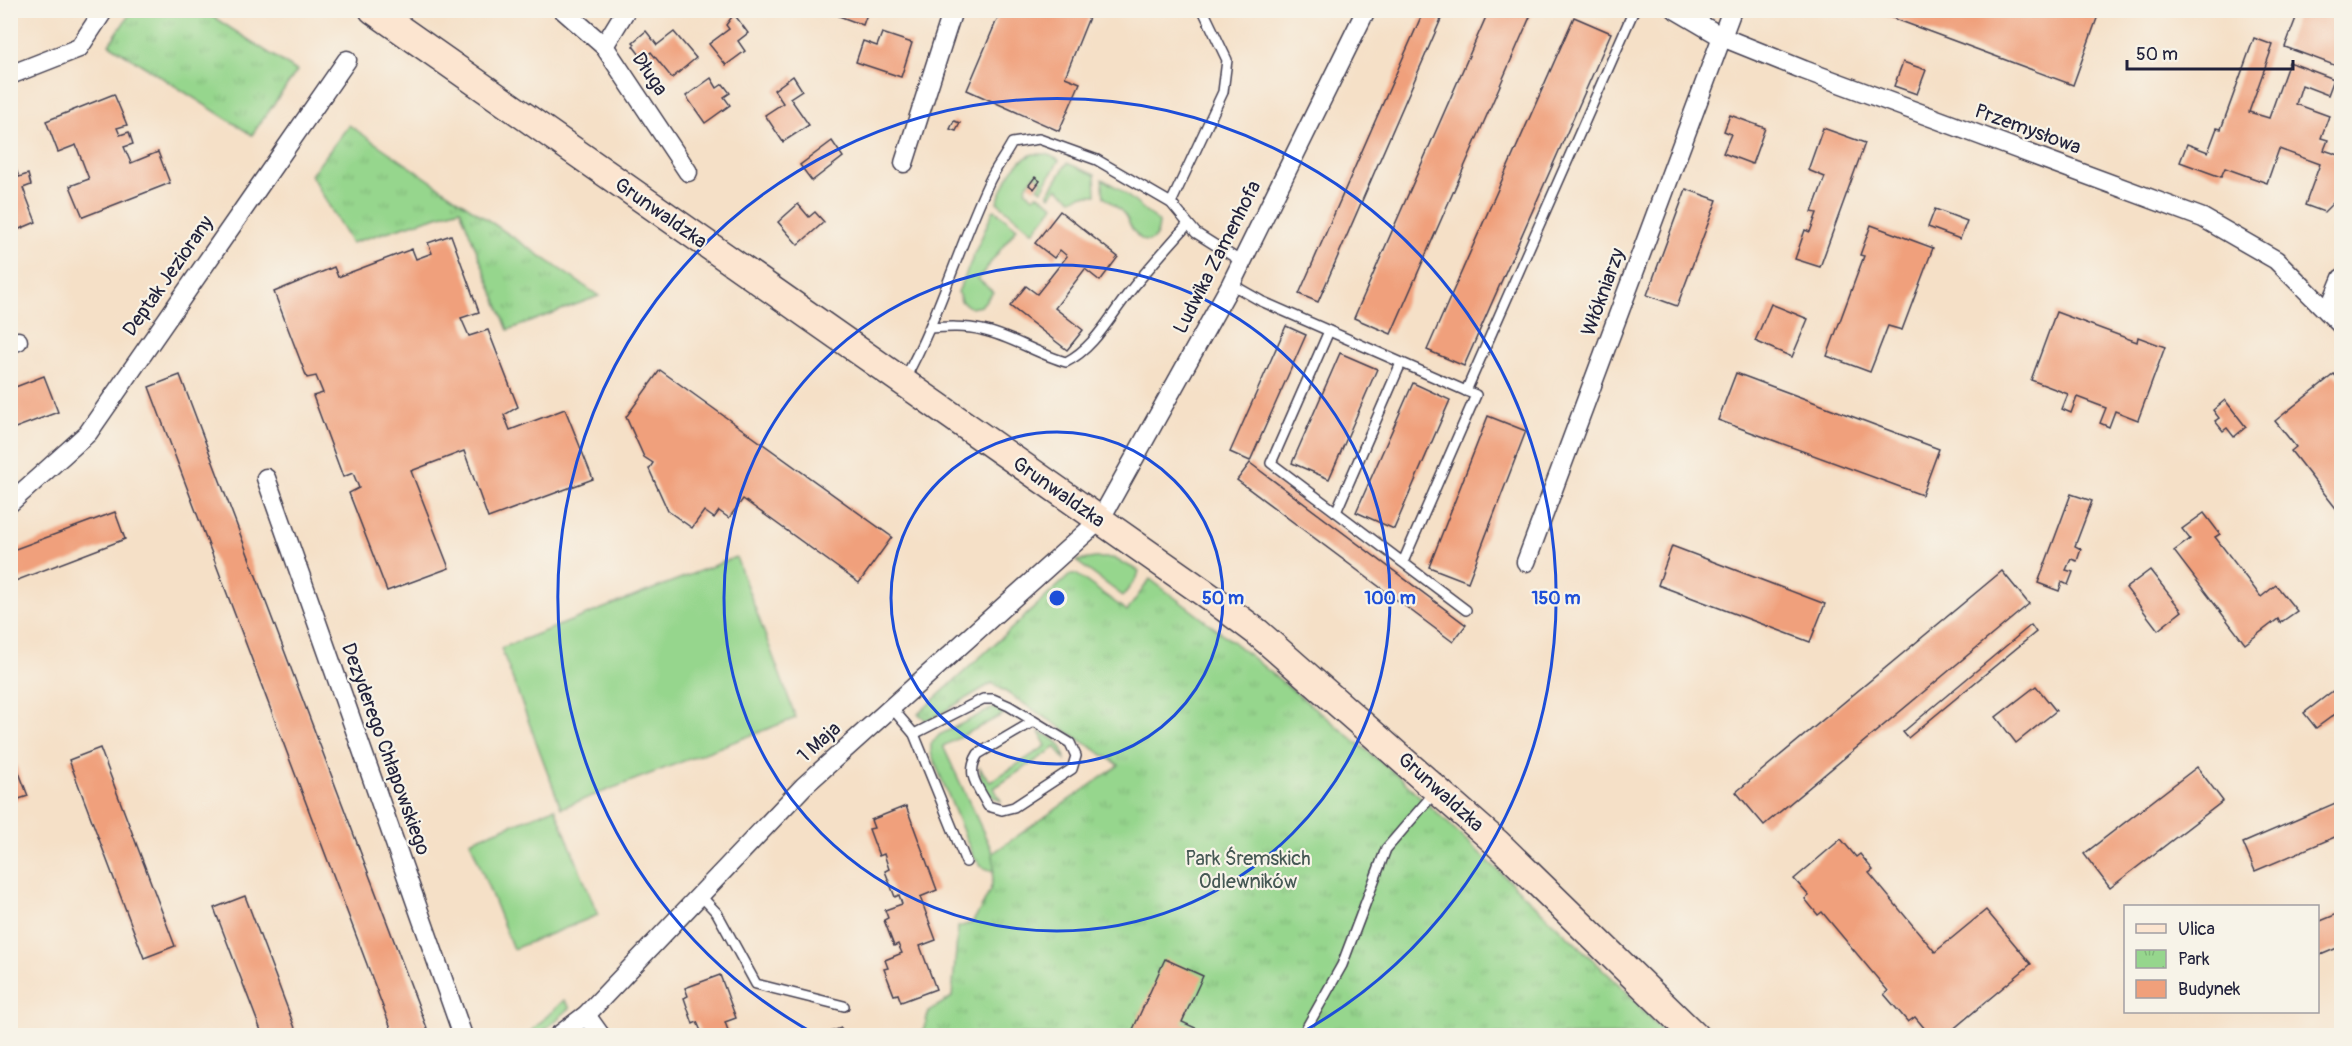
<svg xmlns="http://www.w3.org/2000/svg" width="2352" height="1046" viewBox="0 0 2352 1046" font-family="Pangolin,sans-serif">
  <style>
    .grass { fill: #96d68d; stroke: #5c7c64; stroke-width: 1.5 }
    .park { fill: url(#park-tufts); stroke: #5c7c64; stroke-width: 1.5 }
    .building { fill: #f0a07b }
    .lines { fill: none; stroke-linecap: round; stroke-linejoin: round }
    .lane-casing { stroke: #423e50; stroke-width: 12 }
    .street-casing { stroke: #423e50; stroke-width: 21 }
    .secondary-casing { stroke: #423e50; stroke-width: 30 }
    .lane { stroke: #fff; stroke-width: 9 }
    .street { stroke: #fff; stroke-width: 18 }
    .secondary { stroke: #fce5d0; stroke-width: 27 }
    .ring { fill: none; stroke: #1d4ed8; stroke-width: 3 }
    .labels { text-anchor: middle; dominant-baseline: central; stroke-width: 4.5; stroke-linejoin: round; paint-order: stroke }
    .street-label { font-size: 20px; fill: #22223b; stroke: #f7f3e8 }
    .park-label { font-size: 20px; fill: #455854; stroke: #f7f3e8 }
    .centre { fill: #1d4ed8; stroke: #f7f3e8; stroke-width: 3 }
    .ring-label { font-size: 18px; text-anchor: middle; font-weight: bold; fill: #1d4ed8; stroke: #f7f3e8; stroke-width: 4.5; stroke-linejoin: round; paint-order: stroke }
  </style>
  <defs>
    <pattern id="park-tufts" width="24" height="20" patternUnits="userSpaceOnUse" patternTransform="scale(1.5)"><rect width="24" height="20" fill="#96d68d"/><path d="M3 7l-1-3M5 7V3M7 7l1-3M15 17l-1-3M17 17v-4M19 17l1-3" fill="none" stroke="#81b77b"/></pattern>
  </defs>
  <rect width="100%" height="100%" fill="#f7f3e8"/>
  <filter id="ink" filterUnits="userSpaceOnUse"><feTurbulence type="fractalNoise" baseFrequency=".0167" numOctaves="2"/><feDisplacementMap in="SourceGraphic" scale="12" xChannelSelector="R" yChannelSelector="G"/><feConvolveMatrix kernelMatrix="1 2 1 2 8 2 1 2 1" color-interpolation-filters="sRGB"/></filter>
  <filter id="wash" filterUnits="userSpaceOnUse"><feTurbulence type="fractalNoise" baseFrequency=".008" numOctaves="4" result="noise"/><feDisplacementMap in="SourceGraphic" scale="24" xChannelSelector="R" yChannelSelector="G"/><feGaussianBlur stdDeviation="1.35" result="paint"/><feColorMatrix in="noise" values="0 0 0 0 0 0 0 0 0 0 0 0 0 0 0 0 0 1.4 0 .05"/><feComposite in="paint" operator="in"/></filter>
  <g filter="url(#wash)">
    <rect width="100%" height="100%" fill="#f5e0c7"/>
    <g class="grass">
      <path d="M 1033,154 L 1047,154 L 1059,160 L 1042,190 L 1038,187 L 1042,181 L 1035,175 L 1027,185 L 1025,191 L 1034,197 L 1037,194 L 1054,206 L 1033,232 L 997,202 C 1007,180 1010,164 1033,154 Z"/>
      <path d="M 1067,163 L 1095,175 L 1096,195 L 1082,195 L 1072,199 L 1057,188 L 1050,196 L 1048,194 Z"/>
      <path d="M 1102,179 L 1118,188 L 1159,222 C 1158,242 1146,249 1133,230 C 1129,225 1128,218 1123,213 C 1118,207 1110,202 1104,197 Z"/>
      <path d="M 995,210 L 1017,228 L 978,279 L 993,292 L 981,306 L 971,308 L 961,301 L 958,292 L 993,211 Z"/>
      <path d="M 736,557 L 796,718 L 561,808 L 501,648 Z"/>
      <path d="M 1095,558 L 1113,558 L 1139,571 L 1137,578 L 1123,596 L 1076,561 Z"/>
      <path d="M 993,708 L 1000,710 L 1004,714 L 943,746 L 993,853 L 996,872 L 984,868 L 974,858 L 931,753 L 931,744 L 939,735 Z"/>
      <path d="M 1039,732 C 1054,737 1064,744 1065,760 L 1056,747 L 994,788 L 1001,801 C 986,795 980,785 980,768 L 990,782 L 1046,746 Z"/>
      <path d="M 555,808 L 598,915 L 513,949 L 470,841 Z"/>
      <path d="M 564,1000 L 570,1008 L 539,1035 L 527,1035 Z"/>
    </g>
    <g class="park">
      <path d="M 132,11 L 204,11 L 297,71 L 252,135 L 109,44 Z"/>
      <path d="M 349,125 L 599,296 L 508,330 L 460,209 L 351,243 L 311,175 Z"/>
      <path d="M 1071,574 L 1076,574 L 1127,611 L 1150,579 L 1232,641 L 1397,775 L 1627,992 L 1665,1035 L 922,1035 L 929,1011 L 952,997 L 958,927 L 972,923 C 988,897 997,884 993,853 L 1119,765 L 992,683 L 933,718 L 926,720 L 918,714 Z"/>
    </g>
    <g id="blocks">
      <g class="building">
        <path d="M 841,10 L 866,10 L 868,11 L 863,25 L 839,16 Z"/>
        <path d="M 906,10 L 921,10 L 920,15 Z"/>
        <path d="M 1001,10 L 1092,10 L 1065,77 L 1080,83 L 1059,131 L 967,90 Z"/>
        <path d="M 1424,10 L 1445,10 L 1318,302 L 1299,294 Z"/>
        <path d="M 1489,10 L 1533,10 L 1391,334 L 1354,318 Z"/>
        <path d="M 1871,10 L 2100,10 L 2073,85 Z"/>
        <path d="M 2299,10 L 2342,10 L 2342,68 L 2285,47 Z"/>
        <path d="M 734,14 L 748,33 L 738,41 L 745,51 L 726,65 L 709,44 L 729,29 L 726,25 Z"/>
        <path d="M 1574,17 L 1611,33 L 1464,366 L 1427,350 Z"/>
        <path d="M 646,31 L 657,45 L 674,32 L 696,58 L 672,78 L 651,52 L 643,59 L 633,46 L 635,44 L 633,42 Z"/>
        <path d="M 882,33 L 912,43 L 901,77 L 856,62 L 863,41 L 877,46 Z"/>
        <path d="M 2254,38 L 2273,45 L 2249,112 L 2269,118 L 2289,62 L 2334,79 L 2328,95 L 2302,85 L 2296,104 L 2329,116 L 2321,138 L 2328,140 L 2324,150 L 2342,156 L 2342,194 L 2324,212 L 2305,205 L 2320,164 L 2279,149 L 2267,183 L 2225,168 L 2221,177 L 2180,162 L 2187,144 L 2208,152 L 2217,128 L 2221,129 Z"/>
        <path d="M 1903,62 L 1926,70 L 1917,94 L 1894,86 Z"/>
        <path d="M 793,76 L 802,90 L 790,98 L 809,125 L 783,142 L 765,115 L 783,103 L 774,90 Z"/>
        <path d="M 711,78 L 717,88 L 723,84 L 730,93 L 724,97 L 730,105 L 705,123 L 686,96 Z"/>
        <path d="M 114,94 L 127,125 L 117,128 L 120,135 L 129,132 L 133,144 L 124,147 L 131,163 L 158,152 L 170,183 L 83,217 L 70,186 L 89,179 L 76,145 L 58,152 L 46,121 Z"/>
        <path d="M 1730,115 L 1765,128 L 1752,164 L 1723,153 L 1731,134 L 1724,131 Z"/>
        <path d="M 954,121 L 960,123 L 956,131 L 950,129 Z"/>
        <path d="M 1823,128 L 1865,143 L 1820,267 L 1795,259 L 1805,230 L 1810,232 L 1817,213 L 1812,212 L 1825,177 L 1808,170 Z"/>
        <path d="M 832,141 L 843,157 L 812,181 L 800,165 Z"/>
        <path d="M 13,162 L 19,177 L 28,174 L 31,185 L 23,188 L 36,222 L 10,233 L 10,163 Z"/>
        <path d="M 1035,177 L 1040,181 L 1034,189 L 1029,185 Z"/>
        <path d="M 1686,189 L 1717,200 L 1677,306 L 1647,295 Z"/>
        <path d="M 798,204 L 809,217 L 815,212 L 824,222 L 798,245 L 778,222 Z"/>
        <path d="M 1935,209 L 1967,221 L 1960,239 L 1928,227 Z"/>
        <path d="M 1060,211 L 1118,257 L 1100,281 L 1085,269 L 1055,308 L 1083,330 L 1067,350 L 1010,306 L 1026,286 L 1037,294 L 1067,256 L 1060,250 L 1054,258 L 1035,243 Z"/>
        <path d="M 1871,225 L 1933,248 L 1902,330 L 1888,326 L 1870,372 L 1827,356 L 1864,256 L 1860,255 Z"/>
        <path d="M 451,235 L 479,312 L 461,318 L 469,336 L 488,330 L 518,407 L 504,415 L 510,430 L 565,409 L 593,479 L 488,518 L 464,451 L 411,471 L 449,568 L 387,591 L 349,493 L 359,488 L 353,473 L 343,477 L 313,396 L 323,393 L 316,376 L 307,378 L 274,292 L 334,267 L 338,277 L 412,249 L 416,259 L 432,253 L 428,243 Z"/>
        <path d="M 1771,304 L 1808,319 L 1792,357 L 1755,341 Z"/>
        <path d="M 2056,312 L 2137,342 L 2138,337 L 2165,347 L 2138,420 L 2115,411 L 2109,427 L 2100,423 L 2106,408 L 2077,397 L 2071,413 L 2062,409 L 2068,394 L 2031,380 Z"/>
        <path d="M 1286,326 L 1306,335 L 1250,461 L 1230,452 Z"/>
        <path d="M 1340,353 L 1377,369 L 1329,479 L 1292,463 Z"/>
        <path d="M 660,370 L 892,537 L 859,583 L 743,499 L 729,518 L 719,511 L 714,518 L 704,511 L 692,528 L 668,511 L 649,469 L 653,463 L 644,457 L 626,417 Z"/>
        <path d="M 1736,373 L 1939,449 L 1922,495 L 1718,420 Z"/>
        <path d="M 2334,374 L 2342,383 L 2342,516 L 2291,451 L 2296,447 L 2275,421 Z"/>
        <path d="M 180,375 L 430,1036 L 394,1036 L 149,387 Z"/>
        <path d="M 44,376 L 58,412 L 10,430 L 10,389 Z"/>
        <path d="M 1413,383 L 1450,400 L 1394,529 L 1356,512 Z"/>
        <path d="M 2225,400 L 2246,427 L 2234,437 L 2227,428 L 2223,431 L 2215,421 L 2219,418 L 2213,410 Z"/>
        <path d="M 1488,416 L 1526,431 L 1468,582 L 1429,567 Z"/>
        <path d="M 1250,463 L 1466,625 L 1453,642 L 1237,480 Z"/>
        <path d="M 2071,494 L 2092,501 L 2075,546 L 2081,549 L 2077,561 L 2071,559 L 2066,570 L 2073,572 L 2068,585 L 2062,582 L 2059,591 L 2038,583 Z"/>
        <path d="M 115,512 L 125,539 L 10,583 L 10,551 Z"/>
        <path d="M 2204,513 L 2220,534 L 2215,537 L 2261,597 L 2276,585 L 2297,611 L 2280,623 L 2278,619 L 2245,644 L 2174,551 L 2190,539 L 2182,529 Z"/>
        <path d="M 1672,546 L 1825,604 L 1810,642 L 1658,585 Z"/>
        <path d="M 2150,570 L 2182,611 L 2158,630 L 2126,588 Z"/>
        <path d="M 2002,571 L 2029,604 L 1764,825 L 1736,792 Z"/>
        <path d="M 2031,625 L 2036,632 L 1908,738 L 1903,732 Z"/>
        <path d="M 2036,686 L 2056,711 L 2016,743 L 1996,717 Z"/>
        <path d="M 2334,690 L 2342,700 L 2342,709 L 2316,728 L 2304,713 Z"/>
        <path d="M 100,748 L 175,946 L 144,958 L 69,760 Z"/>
        <path d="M 10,749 L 28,796 L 10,802 Z"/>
        <path d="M 2197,767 L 2223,801 L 2110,888 L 2084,854 Z"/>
        <path d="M 2340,801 L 2342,834 L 2255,871 L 2243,843 Z"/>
        <path d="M 906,806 L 937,890 L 920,897 L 936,940 L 920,946 L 936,989 L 901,1002 L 898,994 L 894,995 L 884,969 L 888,968 L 885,960 L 902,953 L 898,944 L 894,946 L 884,920 L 888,918 L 885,910 L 902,904 L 899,895 L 895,897 L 885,871 L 889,869 L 884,854 L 879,856 L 869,829 L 874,828 L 871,820 Z"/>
        <path d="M 1841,839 L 1856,857 L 1860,854 L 1873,870 L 1869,873 L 1935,952 L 1986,910 L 2031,964 L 1945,1036 L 1931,1036 L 1915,1017 L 1908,1022 L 1884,994 L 1888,991 L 1822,912 L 1818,915 L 1805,899 L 1809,896 L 1794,879 Z"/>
        <path d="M 245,896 L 298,1036 L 263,1036 L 214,908 Z"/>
        <path d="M 2342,912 L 2342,946 L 2318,956 L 2318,922 Z"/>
        <path d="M 1165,959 L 1203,976 L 1182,1022 L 1213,1036 L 1130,1036 Z"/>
        <path d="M 720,975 L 736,1018 L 725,1022 L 730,1036 L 688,1036 L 701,1031 L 697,1022 L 693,1024 L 684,998 L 688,996 L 685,988 Z"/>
        <path d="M 841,1028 L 844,1036 L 822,1036 L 822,1035 Z"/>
      </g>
    </g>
  </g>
  <g filter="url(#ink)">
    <use href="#blocks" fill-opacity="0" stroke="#423e50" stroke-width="1.5"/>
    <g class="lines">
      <g class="lane-casing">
        <g id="lane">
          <path d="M 1171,203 L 1223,92 L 1227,60 L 1203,10"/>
          <path d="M 1231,284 L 1261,301 L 1466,391 L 1634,10"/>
          <path d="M 930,328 C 947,327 965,326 982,330 C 1011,336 1037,354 1066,362 C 1094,348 1109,318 1128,294 C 1147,269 1168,247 1188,224"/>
          <path d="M 1329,331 L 1271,463 L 1466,610"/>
          <path d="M 904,380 C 939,317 958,248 989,182 C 995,169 1005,156 1012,143 L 1039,139 L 1097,160 L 1171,203 L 1196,233 L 1242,262"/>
          <path d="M 1336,512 L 1401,363"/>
          <path d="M 1403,562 L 1476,395 L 1466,391"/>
          <path d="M 891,707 L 914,734 L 966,862"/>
          <path d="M 914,734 L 983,699 L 993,699 L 1009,706 L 1070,743 L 1076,756 L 1072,769 L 1014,807 L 1002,810 L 988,806 C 978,786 965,775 978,754 L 1034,721"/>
          <path d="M 700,895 L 717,913 L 756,984 L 844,1006"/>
          <path d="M 1302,1036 L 1342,965 L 1386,849 L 1436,791"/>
        </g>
      </g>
      <g class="street-casing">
        <g id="street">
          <path d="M 563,10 L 604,46 L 688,172"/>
          <path d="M 1676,10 L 1722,37 L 1804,70 L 2203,218 L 2276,260 L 2342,326"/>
          <path d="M 604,46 L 626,10"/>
          <path d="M 10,75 L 79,48 L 104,10"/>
          <path d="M 904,163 L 953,10"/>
          <path d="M 2328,312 L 2342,278"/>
          <path d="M 10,344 L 18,341"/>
          <path d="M 266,478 L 463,1036"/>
          <path d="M 10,503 L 88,433 L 347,60"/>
          <path d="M 1526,562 L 1732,10"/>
          <path d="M 586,1015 L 601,1036"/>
          <path d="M 558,1036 L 586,1015 L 804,786 L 1100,520 L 1231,284 L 1366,10"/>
        </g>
      </g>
      <g class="secondary-casing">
        <path id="secondary" d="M 373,10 L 1217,602 L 1257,632 L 1497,843 L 1695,1036"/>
      </g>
      <use href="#lane" class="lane"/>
      <use href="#street" class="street"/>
      <use href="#secondary" class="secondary"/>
    </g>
  </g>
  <g class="ring">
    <circle cx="1057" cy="598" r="166"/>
    <circle cx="1057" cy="598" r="333"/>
    <path d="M815 1034A499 499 0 1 1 1299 1034"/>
  </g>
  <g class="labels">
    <g class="street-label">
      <text transform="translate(650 74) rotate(56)">Długa</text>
      <text transform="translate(2028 129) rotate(20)">Przemysłowa</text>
      <text transform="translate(661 213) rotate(35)">Grunwaldzka</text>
      <text transform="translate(1217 257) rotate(-63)">Ludwika Zamenhofa</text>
      <text transform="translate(168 276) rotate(-55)">Deptak Jeziorany</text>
      <text transform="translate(1603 292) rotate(-70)">Włókniarzy</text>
      <text transform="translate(1059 492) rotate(35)">Grunwaldzka</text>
      <text transform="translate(819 742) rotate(-42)">1 Maja</text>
      <text transform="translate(386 749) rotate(70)">Dezyderego Chłapowskiego</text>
      <text transform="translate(1441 792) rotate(42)">Grunwaldzka</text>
    </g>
    <g class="park-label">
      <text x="1248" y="858">Park Śremskich<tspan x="1248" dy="23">Odlewników</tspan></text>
    </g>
  </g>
  <circle cx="1057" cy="598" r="9" class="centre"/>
  <g class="ring-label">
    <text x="1223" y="604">50 m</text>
    <text x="1390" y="604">100 m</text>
    <text x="1556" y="604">150 m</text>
  </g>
  <rect width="2352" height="1046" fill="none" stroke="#f7f3e8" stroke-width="36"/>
  <rect x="2124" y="905" width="195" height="108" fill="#f7f3e8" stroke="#a29fa3" stroke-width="1.5"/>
  <rect x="2136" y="924" width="30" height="9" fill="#fce5d0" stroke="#a29fa3" stroke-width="1.5"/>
  <text x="2178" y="935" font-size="18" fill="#22223b">Ulica</text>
  <rect x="2136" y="950" width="30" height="18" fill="url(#park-tufts)" stroke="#a29fa3" stroke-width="1.5"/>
  <text x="2178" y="965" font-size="18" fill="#22223b">Park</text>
  <rect x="2136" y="980" width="30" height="18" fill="#f0a07b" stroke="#a29fa3" stroke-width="1.5"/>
  <text x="2178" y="995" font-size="18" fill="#22223b">Budynek</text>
  <path d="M2127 60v9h166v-9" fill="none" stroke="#22223b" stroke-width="3"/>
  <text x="2136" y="60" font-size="18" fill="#22223b" stroke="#f7f3e8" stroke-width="4.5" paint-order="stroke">50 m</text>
</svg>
